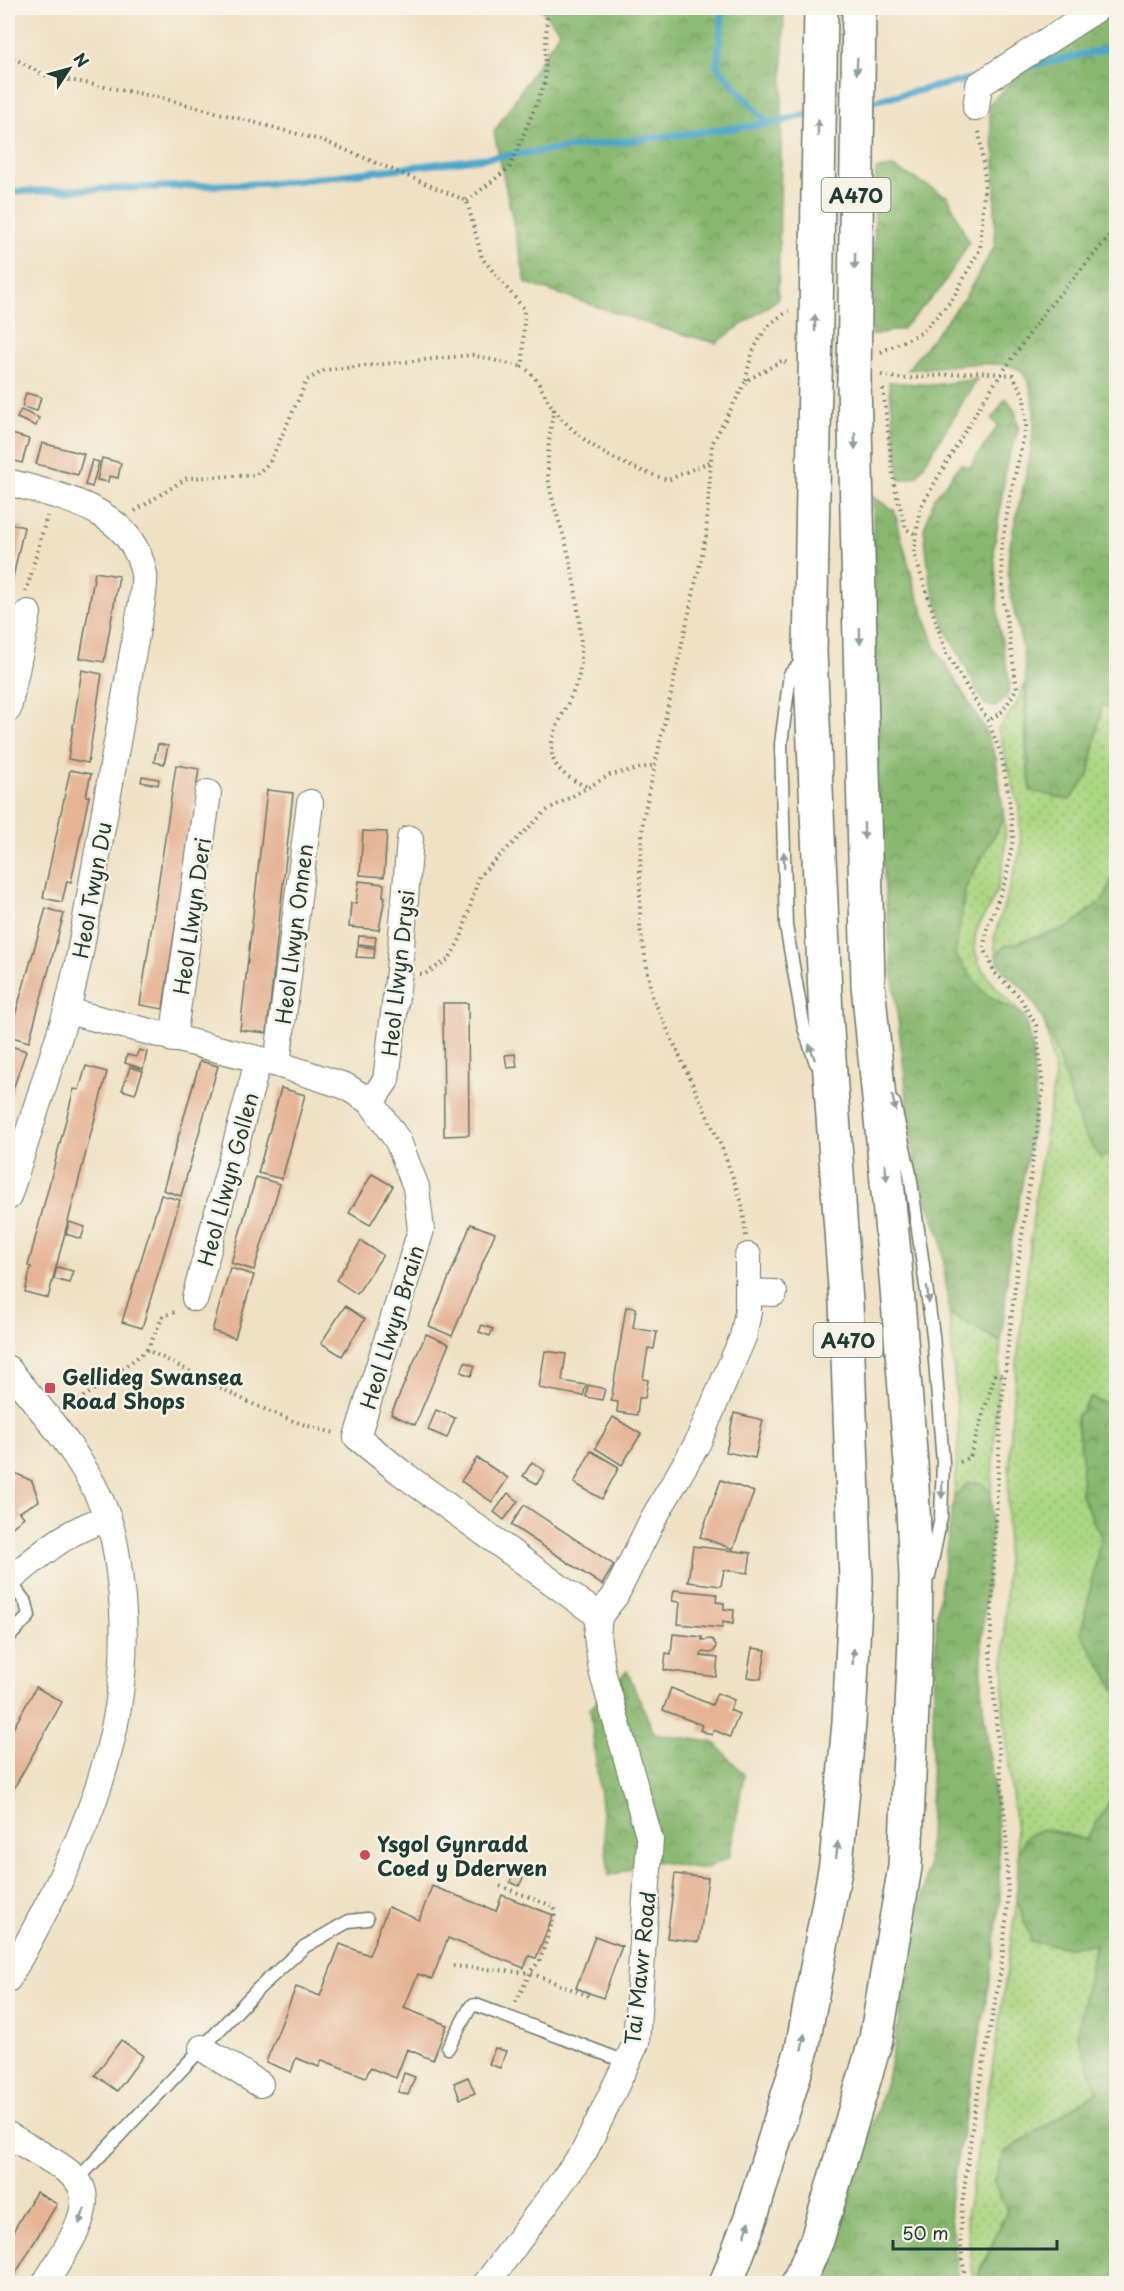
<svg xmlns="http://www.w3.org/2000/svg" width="1124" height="2291" viewBox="0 0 1124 2291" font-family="'Playpen Sans',sans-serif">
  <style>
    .grass { fill: url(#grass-dots); stroke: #658a5a; stroke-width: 1.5 }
    .forest { fill: url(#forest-crowns); stroke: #547a52; stroke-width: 1.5 }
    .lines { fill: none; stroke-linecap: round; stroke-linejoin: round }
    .stream { stroke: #4ca7ca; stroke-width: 7 }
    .building { fill: #e6b394 }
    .lane-casing { stroke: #687666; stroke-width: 15 }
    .street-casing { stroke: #687666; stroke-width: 28 }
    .highway-casing { stroke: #687666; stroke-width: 36 }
    .path { stroke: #687666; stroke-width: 4; stroke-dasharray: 1.5 4.5; stroke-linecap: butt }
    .lane { stroke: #fff; stroke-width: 12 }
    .street { stroke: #fff; stroke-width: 26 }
    .highway { stroke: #fff; stroke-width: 33 }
    .highway-bridge-casing { stroke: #687666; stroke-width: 36; stroke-linecap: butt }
    .path-bridge { stroke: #687666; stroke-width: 4; stroke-dasharray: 1.5 4.5; stroke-linecap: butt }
    .highway-bridge { stroke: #fff; stroke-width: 33 }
    .oneway { fill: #8f9e9a }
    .poi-dot { fill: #d1495b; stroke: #f7f3e8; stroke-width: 2 }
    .labels { text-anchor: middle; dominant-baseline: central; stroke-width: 5; stroke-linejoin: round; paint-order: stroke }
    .shield { fill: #f7f3e8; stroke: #60746a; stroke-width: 1.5 }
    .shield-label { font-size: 20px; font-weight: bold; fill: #1f3d34 }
    .street-label { font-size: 21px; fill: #1f3d34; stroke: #f7f3e8 }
    .poi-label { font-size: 21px; font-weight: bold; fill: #1f3d34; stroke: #f7f3e8; text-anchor: start }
  </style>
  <defs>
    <pattern id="grass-dots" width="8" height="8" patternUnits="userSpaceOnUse" patternTransform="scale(1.5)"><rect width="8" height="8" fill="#abd681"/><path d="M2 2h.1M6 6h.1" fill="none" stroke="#8baf6a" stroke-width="1.8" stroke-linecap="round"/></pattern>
    <pattern id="forest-crowns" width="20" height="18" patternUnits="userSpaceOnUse" patternTransform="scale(1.5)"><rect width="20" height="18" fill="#88b76f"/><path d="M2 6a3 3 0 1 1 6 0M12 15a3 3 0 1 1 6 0" fill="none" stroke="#6f965c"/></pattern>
  </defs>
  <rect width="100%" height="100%" fill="#f7f3e8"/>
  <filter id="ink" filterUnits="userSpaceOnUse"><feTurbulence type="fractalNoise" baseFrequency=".0167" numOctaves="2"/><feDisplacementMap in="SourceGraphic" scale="12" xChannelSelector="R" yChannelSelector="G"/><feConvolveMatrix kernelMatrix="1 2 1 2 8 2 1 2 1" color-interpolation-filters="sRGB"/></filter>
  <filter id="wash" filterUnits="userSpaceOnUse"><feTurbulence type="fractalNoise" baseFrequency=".008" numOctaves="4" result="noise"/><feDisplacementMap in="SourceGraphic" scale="24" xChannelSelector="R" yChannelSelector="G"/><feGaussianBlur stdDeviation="1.35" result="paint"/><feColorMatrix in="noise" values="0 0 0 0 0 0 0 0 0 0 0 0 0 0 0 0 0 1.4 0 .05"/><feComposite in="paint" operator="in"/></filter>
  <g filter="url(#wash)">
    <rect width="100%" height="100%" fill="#f0e1c4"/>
    <g class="grass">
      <path d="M 1025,683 L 1026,759 L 1031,791 L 1089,775 L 1102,704 L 1116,714 L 1116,868 L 1104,899 L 1068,928 L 1005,946 L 996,956 L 994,938 L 1021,849 L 1019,807 L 998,729 L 1014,708 Z"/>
      <path d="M 1004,818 C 1008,842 1003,871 995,895 C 988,914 971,929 975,950 C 980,976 1007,998 1024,1016 L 985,994 L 955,955 L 966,886 Z"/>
      <path d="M 1045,1023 L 1100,1158 L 1116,1153 L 1116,1408 L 1091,1398 L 1076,1418 L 1082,1453 L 1081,1495 L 1101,1537 L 1081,1634 L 1116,1690 L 1116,1792 L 1086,1840 C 1055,1832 1035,1818 1018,1852 L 1003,1708 L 1008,1495 L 1012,1408 L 1036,1192 L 1055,1076 Z"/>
      <path d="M 949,1313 L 1001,1342 L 991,1493 L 982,1483 L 968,1483 L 954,1497 L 959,1433 Z"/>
      <path d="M 1017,1900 L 1032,1942 L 1070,1947 L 1095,1943 L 1077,2034 L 1098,2092 L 1005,2152 L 993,2182 L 1007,2211 L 974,2283 L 966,2217 L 992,2070 Z"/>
    </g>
    <g class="forest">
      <path d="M 540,8 L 784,8 L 778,299 L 716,343 L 664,329 L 526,283 L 494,132 L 560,31 Z"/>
      <path d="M 1116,8 L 1116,714 L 1102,704 L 1089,775 L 1070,800 L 1031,791 C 1025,750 1027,709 1025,668 C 1022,625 1002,593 1010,546 C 1017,503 1051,410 1023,373 C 1010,355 928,368 907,370 L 965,297 L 995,245 L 995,156 L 988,105 L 1042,53 Z"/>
      <path d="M 893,167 L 948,197 L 969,243 L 940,289 L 902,329 L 872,335 L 876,169 Z"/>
      <path d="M 977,379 L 917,476 L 900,480 L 889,382 L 934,385 Z"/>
      <path d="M 1006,398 L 1015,411 L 1019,429 L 1007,461 L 994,549 L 999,627 L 1010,684 L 1007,696 L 995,707 L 985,705 L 947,632 L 930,581 L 924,529 L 934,498 L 961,464 L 969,468 L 998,426 L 992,419 Z"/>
      <path d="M 873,497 L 894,510 L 914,585 L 936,649 L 983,726 L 996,758 L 1004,818 L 966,886 L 955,955 L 985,994 L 1024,1016 L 1032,1046 L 1036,1108 L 1011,1243 L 1001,1342 L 949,1313 L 941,1238 L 916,1174 L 890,951 L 876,774 Z"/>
      <path d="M 1116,868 L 1116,1068 L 1113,1067 L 1116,1088 L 1116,1153 L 1101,1158 C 1094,1148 1085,1138 1081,1127 C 1064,1081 1056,1035 1028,994 C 1016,978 1003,977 996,956 L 1005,946 L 1068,928 L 1104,899 Z"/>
      <path d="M 1091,1398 L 1116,1408 L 1116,1690 L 1081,1634 L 1101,1537 L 1081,1495 L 1082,1453 L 1076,1418 Z"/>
      <path d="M 968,1483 L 982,1483 L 991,1493 L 992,1526 L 982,1639 L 982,1697 L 997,1815 L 1000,1899 L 990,1981 L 949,2202 L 959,2283 L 822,2283 L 888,2075 L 928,1868 L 937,1612 L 954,1497 Z"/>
      <path d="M 627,1671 L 654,1733 L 715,1743 L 744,1775 L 729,1857 L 704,1869 L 654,1861 L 609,1876 L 590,1708 Z"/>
      <path d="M 1116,1792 L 1116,2283 L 976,2283 L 1007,2211 L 993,2182 L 1005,2152 L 1098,2092 L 1077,2034 L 1095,1944 L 1070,1947 L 1032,1942 L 1017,1900 L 1018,1852 L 1026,1837 L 1042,1829 L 1086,1840 Z"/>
    </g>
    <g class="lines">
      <g class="stream">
        <path d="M 723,8 L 717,66 L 768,124"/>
        <path d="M 1026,67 L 1116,47"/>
        <path d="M 868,102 L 974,78"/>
        <path d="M 8,192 L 277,183 L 768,124 L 810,114"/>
      </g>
    </g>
    <g id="blocks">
      <g class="building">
        <path d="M 26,393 L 41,397 L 37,411 L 22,407 Z"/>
        <path d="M 21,410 L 39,418 L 36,426 L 17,418 Z"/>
        <path d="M 8,433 L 29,439 L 22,463 L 8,459 Z"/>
        <path d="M 42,443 L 84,454 L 78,475 L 36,464 Z"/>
        <path d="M 102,458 L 121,463 L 118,478 L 109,476 L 108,482 L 97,480 Z"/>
        <path d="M 92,460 L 99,462 L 92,487 L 85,485 Z"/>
        <path d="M 8,523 L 24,527 L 8,600 Z"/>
        <path d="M 95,572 L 119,576 L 104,662 L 80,658 Z"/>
        <path d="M 82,670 L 102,674 L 88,763 L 68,759 Z"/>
        <path d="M 158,744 L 168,746 L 164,764 L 154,762 Z"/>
        <path d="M 176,765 L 199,769 L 163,1009 L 140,1005 Z"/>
        <path d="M 70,770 L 91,774 L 86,796 L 89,796 L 71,882 L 67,881 L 62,902 L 43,898 Z"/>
        <path d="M 142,776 L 159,779 L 158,785 L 141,782 Z"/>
        <path d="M 267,790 L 293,793 L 267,1033 L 240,1030 Z"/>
        <path d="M 363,831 L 387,832 L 384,877 L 360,875 Z"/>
        <path d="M 359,881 L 384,884 L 383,896 L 385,897 L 379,930 L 349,927 L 351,903 L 356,903 Z"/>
        <path d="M 46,908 L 64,914 L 29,1042 L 9,1036 Z"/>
        <path d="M 359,936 L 376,937 L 375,946 L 358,944 Z"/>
        <path d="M 358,946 L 375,948 L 374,958 L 356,957 Z"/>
        <path d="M 443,1003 L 468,1003 L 469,1135 L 444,1136 Z"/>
        <path d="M 8,1045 L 26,1051 L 8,1104 Z"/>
        <path d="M 139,1050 L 147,1052 L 143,1069 L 125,1063 L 127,1055 L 136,1057 Z"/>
        <path d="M 515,1054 L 517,1067 L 507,1068 L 505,1055 Z"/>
        <path d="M 200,1061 L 218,1066 L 181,1196 L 163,1190 Z"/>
        <path d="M 86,1066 L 107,1072 L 48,1298 L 25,1292 L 31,1267 L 28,1266 L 74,1089 L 79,1090 Z"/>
        <path d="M 130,1067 L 143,1071 L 135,1094 L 122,1090 Z"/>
        <path d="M 281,1088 L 305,1095 L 282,1179 L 258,1173 Z"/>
        <path d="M 372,1174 L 393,1186 L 370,1225 L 349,1213 Z"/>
        <path d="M 256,1177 L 280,1184 L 254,1270 L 231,1263 Z"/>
        <path d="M 161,1195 L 180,1200 L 142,1328 L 122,1322 Z"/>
        <path d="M 69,1222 L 85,1227 L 81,1239 L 66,1234 Z"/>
        <path d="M 471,1224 L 495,1233 L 452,1336 L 429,1326 Z"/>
        <path d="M 361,1241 L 383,1255 L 357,1294 L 336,1280 Z"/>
        <path d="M 57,1267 L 73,1271 L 69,1283 L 54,1279 Z"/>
        <path d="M 230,1268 L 254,1275 L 235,1338 L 212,1331 Z"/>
        <path d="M 345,1306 L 365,1319 L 342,1356 L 321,1343 Z"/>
        <path d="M 626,1307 L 636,1308 L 633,1328 L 657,1332 L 654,1349 L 648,1348 L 643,1379 L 648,1380 L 645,1398 L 639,1398 L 637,1415 L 617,1412 L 618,1402 L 611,1401 Z"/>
        <path d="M 482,1325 L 493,1329 L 490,1336 L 479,1332 Z"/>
        <path d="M 426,1334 L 449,1344 L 415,1425 L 391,1414 Z"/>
        <path d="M 545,1351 L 566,1354 L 562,1381 L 586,1385 L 583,1396 L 539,1388 Z"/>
        <path d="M 465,1362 L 475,1366 L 471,1376 L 461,1372 Z"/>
        <path d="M 588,1385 L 605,1389 L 602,1400 L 586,1397 Z"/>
        <path d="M 436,1410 L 455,1418 L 447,1438 L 428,1430 Z"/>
        <path d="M 734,1413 L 763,1420 L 755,1458 L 726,1452 Z"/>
        <path d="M 613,1417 L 641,1434 L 622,1465 L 595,1448 Z"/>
        <path d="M 591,1451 L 619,1467 L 602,1499 L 574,1483 Z"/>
        <path d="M 477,1458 L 508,1478 L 492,1502 L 461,1481 Z"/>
        <path d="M 532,1462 L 545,1471 L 537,1484 L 523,1476 Z"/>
        <path d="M 11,1471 L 32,1481 L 39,1501 L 19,1512 L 24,1517 L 8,1531 L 8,1482 L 11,1479 Z"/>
        <path d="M 721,1480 L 754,1492 L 733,1549 L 700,1537 Z"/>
        <path d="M 508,1493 L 518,1501 L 504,1520 L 494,1512 Z"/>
        <path d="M 524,1505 L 614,1565 L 602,1585 L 511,1525 Z"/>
        <path d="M 693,1546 L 751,1553 L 748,1573 L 724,1570 L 721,1586 L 688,1582 Z"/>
        <path d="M 674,1590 L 717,1594 L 716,1602 L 724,1603 L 724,1609 L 734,1610 L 733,1624 L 723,1622 L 722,1628 L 678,1624 L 680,1602 L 672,1601 Z"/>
        <path d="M 673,1634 L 702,1637 L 702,1640 L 712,1639 L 716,1645 L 715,1650 L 711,1653 L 702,1652 L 701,1656 L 718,1658 L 716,1677 L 664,1670 L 666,1653 L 671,1654 Z"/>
        <path d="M 752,1648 L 766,1650 L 761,1679 L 747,1677 Z"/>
        <path d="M 36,1687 L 62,1702 L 8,1799 L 8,1738 Z"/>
        <path d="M 671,1688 L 712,1705 L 717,1693 L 734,1700 L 730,1710 L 739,1714 L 730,1737 L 714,1730 L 712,1735 L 700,1730 L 702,1725 L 663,1710 Z"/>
        <path d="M 513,1874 L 523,1878 L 519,1886 L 510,1882 Z"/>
        <path d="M 675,1874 L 708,1878 L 699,1942 L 667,1938 Z"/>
        <path d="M 432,1886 L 496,1911 L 502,1895 L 553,1915 L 536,1958 L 529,1956 L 524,1968 L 448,1938 L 432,1979 L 418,1974 L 404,2008 L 447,2025 L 433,2060 L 407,2049 L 396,2078 L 370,2068 L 366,2077 L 322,2060 L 319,2067 L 296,2058 L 291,2072 L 266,2062 L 296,1987 L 320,1996 L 340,1944 L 369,1955 L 388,1907 L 419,1920 Z"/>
        <path d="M 595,1936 L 622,1946 L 603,1998 L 576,1988 Z"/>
        <path d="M 121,2040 L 143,2056 L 117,2091 L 95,2075 Z"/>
        <path d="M 495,2048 L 506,2051 L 500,2068 L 489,2064 Z"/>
        <path d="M 404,2073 L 415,2077 L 408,2095 L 398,2092 Z"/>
        <path d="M 468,2077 L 475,2093 L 460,2099 L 454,2083 Z"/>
        <path d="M 36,2192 L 57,2204 L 10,2283 L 8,2283 L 8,2240 Z"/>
      </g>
    </g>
  </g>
  <g filter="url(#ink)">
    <use href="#blocks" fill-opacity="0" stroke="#687666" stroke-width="1.5"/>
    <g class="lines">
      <g class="lane-casing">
        <g id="lane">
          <path d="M 804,659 L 790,674 L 781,744 L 786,926 L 804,1028 L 816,1063"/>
          <path d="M 894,1103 L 910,1174 L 933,1335 L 943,1463 L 941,1517 L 929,1576"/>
          <path d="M 8,1638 L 29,1616 L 26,1603 L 9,1580"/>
          <path d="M 448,2048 L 471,2006 L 476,2005 L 626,2062"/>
          <path d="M 77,2180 L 258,1989 L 304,1947 L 349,1921 L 367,1919"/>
        </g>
      </g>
      <g class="street-casing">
        <g id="street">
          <path d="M 976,108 L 979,85 L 1098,8"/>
          <path d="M 8,482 C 61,497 132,508 144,574 C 145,582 143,593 142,601 L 79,958 L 67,1011 L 8,1197"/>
          <path d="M 8,709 L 28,613"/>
          <path d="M 67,1011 L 277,1064 L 345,1086 L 371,1102 L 398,1141 L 416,1187 L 421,1230 L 357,1437 L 399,1471 L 599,1616"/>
          <path d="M 173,1039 L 208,793"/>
          <path d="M 277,1064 L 310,803"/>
          <path d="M 371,1102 L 386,1080 L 399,971 L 410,839"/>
          <path d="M 748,1292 L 774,1293"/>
          <path d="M 195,1298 L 258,1061"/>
          <path d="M 8,1369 C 45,1414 88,1462 108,1519 C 115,1538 118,1561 120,1581 C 140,1730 78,1853 8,1979"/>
          <path d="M 8,1581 C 38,1557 70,1527 108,1519"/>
          <path d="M 599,1616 L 615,1596 L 653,1519 L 697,1444 L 743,1337 L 748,1312 L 748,1256"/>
          <path d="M 202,2048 L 260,2084"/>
          <path d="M 8,2135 C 25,2146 66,2166 77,2180 C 100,2208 59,2258 45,2284"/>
          <path d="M 486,2284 L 584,2152 L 636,2043 L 650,1840 L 602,1671 L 597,1636 L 599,1616"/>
        </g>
      </g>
      <g class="highway-casing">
        <g id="highway">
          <path d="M 726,2284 L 751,2217 L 802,2049 L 836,1864 L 849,1723 L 856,1581 L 846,1302 L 826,1016 L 810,652 L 815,381"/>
          <path d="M 798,2284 L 817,2240 L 876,2039 L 905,1867 L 915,1640 L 916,1576 L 911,1464 L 895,1264 L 868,985 L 854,382"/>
        </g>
      </g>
      <g class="path">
        <path d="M 8,55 L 44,75 L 162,98 L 324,141 L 467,201 L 482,258 L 524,309 L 523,367 C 540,378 543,396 555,411 C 587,449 622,465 668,480 L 711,461"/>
        <path d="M 467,201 L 510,167 L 545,83 L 547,14 L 540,8"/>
        <path d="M 881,352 L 921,333 L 952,300 L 980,249 L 985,179 L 979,130"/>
        <path d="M 881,375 L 903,379 L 978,372 L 1013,375 L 1024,396 L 1026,426 L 1010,497 L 1001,549 L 1003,597 L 1017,688 L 1003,711 L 988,721"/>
        <path d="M 746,380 C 750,351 762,325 789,311"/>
        <path d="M 883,389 L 894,484 L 906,529 L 915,534"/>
        <path d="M 554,409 C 550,431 547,451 548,473 C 549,497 561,524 567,548 C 575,579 582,630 581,661 C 580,710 511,757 588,787"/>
        <path d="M 135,511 L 187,478 L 256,475 L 270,462 L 307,380 L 325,370 L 472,355 L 523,367"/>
        <path d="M 26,592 L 47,516"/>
        <path d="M 420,974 L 425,974 L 449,959 L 461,938 L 479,876 L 546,811 L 610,775 L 655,765"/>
        <path d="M 746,1236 L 742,1203 L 723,1150 L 652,996 L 640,928 L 640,868 L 643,819 L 706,536 L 712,444 L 746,381 L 783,360 L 788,364"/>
        <path d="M 147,1350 L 163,1316 L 178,1311"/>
        <path d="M 69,1408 L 147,1350 C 208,1379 270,1420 336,1433"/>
        <path d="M 960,1462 L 970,1457 L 995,1375 L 1005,1375"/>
        <path d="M 500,1886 L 555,1907 L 555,1914 L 540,1960 L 530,1973 L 589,1996"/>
        <path d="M 453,1966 L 530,1973 L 516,2002"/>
        <path d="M 966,2284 L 960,2239 L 962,2205 L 974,2114 L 1001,1970 L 1008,1902 L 1006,1832 L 990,1652 L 1001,1408 L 1016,1277 L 1043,1089 L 1036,1025 L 1019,996 L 994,972 L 984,947 L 987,929 L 1006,879 L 1013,838 L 1009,797 L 1001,754 L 988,721 L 946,653 L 914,553 L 920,508 L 984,399"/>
      </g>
      <use href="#lane" class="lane"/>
      <use href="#street" class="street"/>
      <use href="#highway" class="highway"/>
      <g class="highway-bridge-casing">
        <g id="highway-bridge">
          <path d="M 815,381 L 821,8"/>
          <path d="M 854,382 L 859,8"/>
        </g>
      </g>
      <path class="path-bridge" d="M 984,399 L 1046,310 L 1116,229"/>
      <use href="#highway-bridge" class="highway-bridge"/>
    </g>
    <defs><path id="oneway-solid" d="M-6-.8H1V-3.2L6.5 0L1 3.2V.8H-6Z" transform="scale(1.5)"/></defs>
    <g class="oneway">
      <use href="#oneway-solid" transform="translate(857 66) rotate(92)"/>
      <use href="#oneway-solid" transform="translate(818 128) rotate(-89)"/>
      <use href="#oneway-solid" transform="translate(855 261) rotate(91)"/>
      <use href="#oneway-solid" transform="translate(815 323) rotate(-90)"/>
      <use href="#oneway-solid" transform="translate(855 441) rotate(89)"/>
      <use href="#oneway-solid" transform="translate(860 636) rotate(89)"/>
      <use href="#oneway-solid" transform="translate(864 831) rotate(89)"/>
      <use href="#oneway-solid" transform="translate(784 860) rotate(-92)"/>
      <use href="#oneway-solid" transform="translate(812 1052) rotate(-110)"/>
      <use href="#oneway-solid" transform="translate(894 1103) rotate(77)"/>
      <use href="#oneway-solid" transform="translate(886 1172) rotate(84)"/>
      <use href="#oneway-solid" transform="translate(928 1295) rotate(82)"/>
      <use href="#oneway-solid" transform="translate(942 1490) rotate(92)"/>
      <use href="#oneway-solid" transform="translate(853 1656) rotate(-87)"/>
      <use href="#oneway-solid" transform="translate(837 1850) rotate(-84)"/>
      <use href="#oneway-solid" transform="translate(803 2042) rotate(-79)"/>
      <use href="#oneway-solid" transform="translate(82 2216) rotate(110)"/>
      <use href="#oneway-solid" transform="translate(747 2229) rotate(-70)"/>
    </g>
  </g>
  <g class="poi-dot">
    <rect x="44" y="1382" width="12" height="12" rx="3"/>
    <circle cx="365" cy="1855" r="6"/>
  </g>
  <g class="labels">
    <g class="shield">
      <rect x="821.5" y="178" width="69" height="34" rx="4.5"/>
      <rect x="813.5" y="1323" width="69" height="34" rx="4.5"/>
    </g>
    <g class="shield-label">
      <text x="856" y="195">A470</text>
      <text x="848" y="1340">A470</text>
    </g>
    <g class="street-label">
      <text transform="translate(91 890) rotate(-80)">Heol Twyn Du</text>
      <text transform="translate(191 916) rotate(-82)">Heol Llwyn Deri</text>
      <text transform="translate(293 934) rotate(-83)">Heol Llwyn Onnen</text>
      <text transform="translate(397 973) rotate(-84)">Heol Llwyn Drysi</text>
      <text transform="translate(227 1179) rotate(-75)">Heol Llwyn Gollen</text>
      <text transform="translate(391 1327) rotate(-73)">Heol Llwyn Brain</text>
      <text transform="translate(639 1968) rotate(-84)">Tai Mawr Road</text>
    </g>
    <g class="poi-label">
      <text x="62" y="1376">Gellideg Swansea<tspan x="62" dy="24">Road Shops</tspan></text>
      <text x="377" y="1843">Ysgol Gynradd<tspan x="377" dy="24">Coed y Dderwen</tspan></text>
    </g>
  </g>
  <rect width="1124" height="2291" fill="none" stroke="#f7f3e8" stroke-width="30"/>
  <g transform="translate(69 69) rotate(54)" stroke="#f7f3e8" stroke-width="4.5" paint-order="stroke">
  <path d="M0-4.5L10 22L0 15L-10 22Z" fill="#1f3d34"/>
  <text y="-9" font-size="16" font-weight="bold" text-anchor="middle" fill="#1f3d34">N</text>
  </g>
  <path d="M893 2240v9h164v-9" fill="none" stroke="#1f3d34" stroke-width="3"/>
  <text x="902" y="2240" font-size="18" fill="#1f3d34" stroke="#f7f3e8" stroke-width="4.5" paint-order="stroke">50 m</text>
</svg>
